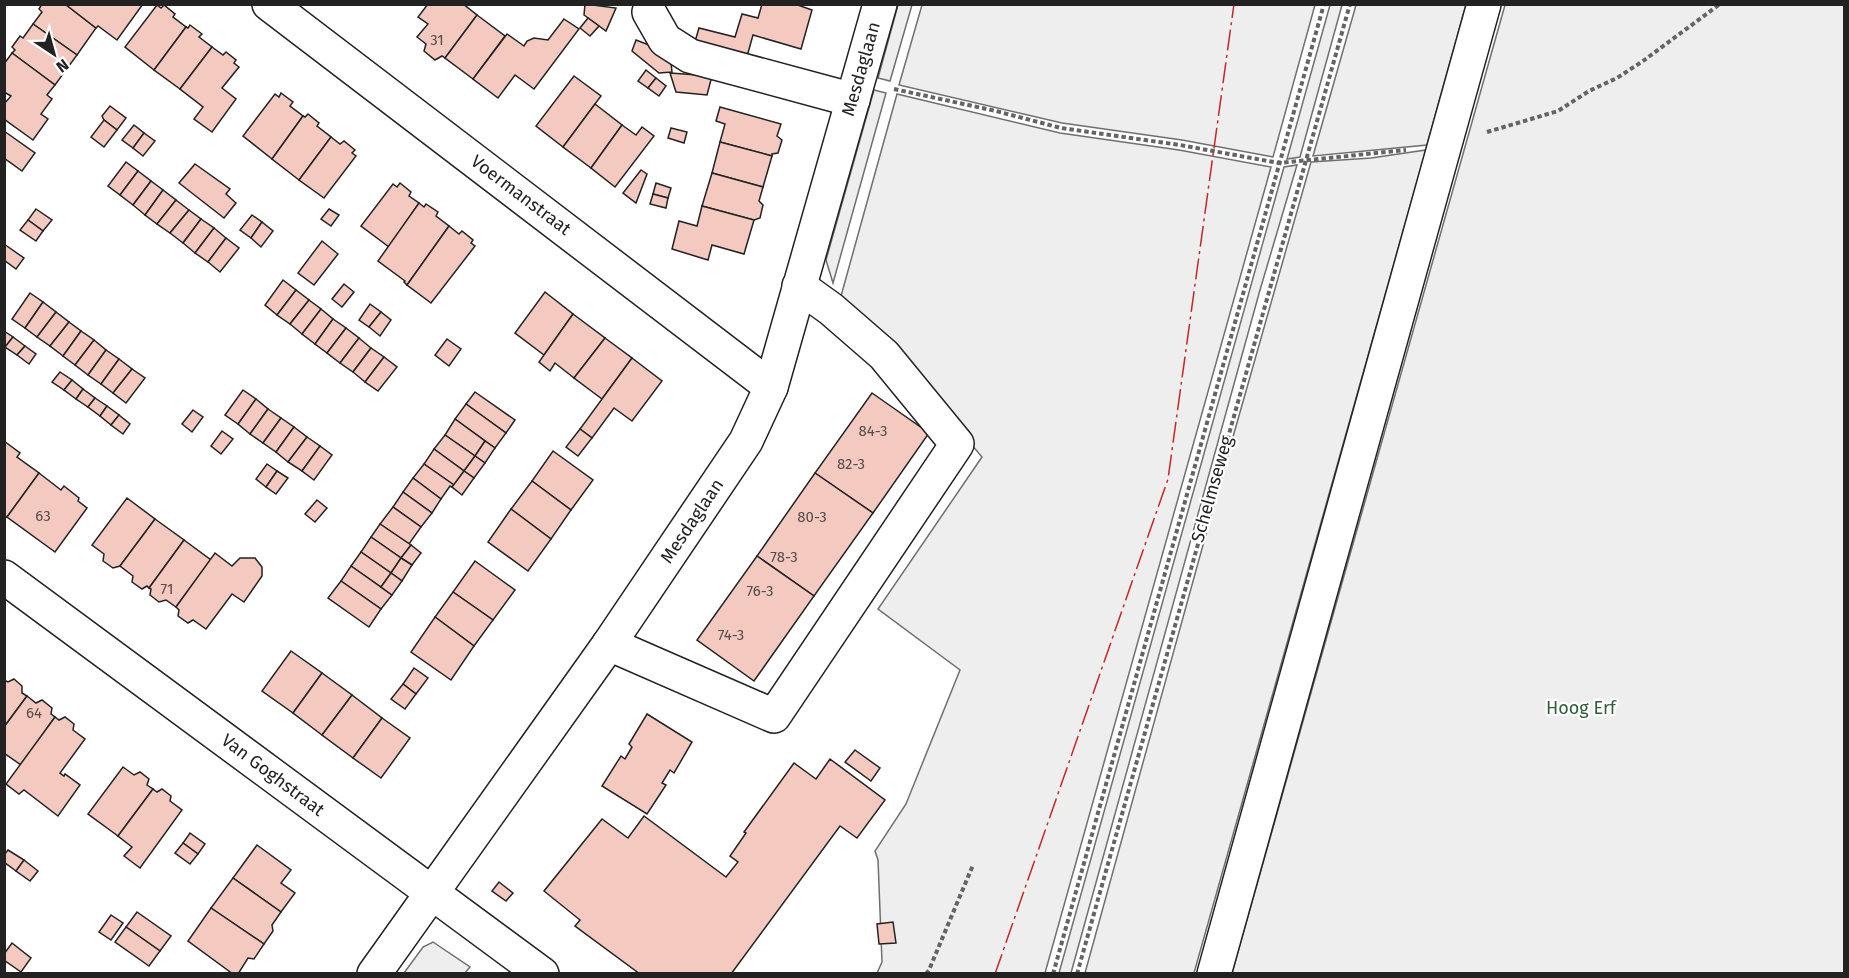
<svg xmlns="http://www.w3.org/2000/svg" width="1849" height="978" viewBox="0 0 1849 978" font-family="'Fira Sans',sans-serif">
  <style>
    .green { fill: #eee; stroke: #6f6f6f; stroke-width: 1.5 }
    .building { fill: #f3c9c0; stroke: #222; stroke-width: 1.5 }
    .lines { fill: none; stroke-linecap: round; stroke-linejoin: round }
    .minor-casing { stroke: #222; stroke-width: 36 }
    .major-casing { stroke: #222; stroke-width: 36 }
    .path { stroke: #646464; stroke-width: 4; stroke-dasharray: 4.5 3; stroke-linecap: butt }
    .minor { stroke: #fff; stroke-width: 33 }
    .major { stroke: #fff; stroke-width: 33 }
    .power { stroke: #c62828; stroke-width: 1.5; stroke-dasharray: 21 4.5 3 4.5; stroke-linecap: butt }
    .labels { text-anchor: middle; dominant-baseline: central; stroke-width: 4.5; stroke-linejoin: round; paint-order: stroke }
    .number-label { font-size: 15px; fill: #564c4a }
    .street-label { font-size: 18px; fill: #222; stroke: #fff }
    .park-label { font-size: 18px; fill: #2f5e38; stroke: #fff }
  </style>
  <rect width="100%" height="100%" fill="#fff"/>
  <g class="green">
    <path d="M 898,5 L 912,5 L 890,81 L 878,78 Z"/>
    <path d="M 922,5 L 922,4 L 1315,5 L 1273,157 L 1182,140 L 1062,123 L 899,85 Z"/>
    <path d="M 1330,5 L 1342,5 L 1300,157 L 1287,159 Z"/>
    <path d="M 1356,5 L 1466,5 L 1427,145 L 1313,156 Z"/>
    <path d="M 1505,5 L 1844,5 L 1844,973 L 1232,973 Z"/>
    <path d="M 874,90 L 886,93 L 833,283 L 826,260 Z"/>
    <path d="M 897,94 L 1060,133 L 1179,150 L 1271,167 L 1045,973 L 877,973 L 882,962 L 878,860 L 875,851 L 906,804 L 960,670 L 878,609 L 982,457 L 890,348 L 841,296 Z"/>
    <path d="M 1426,150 L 1194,973 L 1085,973 L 1227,458 L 1311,162 L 1371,158 Z"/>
    <path d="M 1297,165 L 1260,290 L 1071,973 L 1059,973 L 1284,167 Z"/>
    <path d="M 433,942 L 470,967 L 465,973 L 404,973 L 423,947 Z"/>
  </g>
  <g class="building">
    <path d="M 42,4 L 65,4 L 96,28 L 77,55 L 33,24 L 42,12 L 39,9 Z"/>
    <path d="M 65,4 L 143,4 L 117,40 L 98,26 L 96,28 Z"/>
    <path d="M 428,4 L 463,4 L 477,15 L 445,58 L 442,56 L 435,60 L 424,51 L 426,44 L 417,37 L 428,24 L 418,17 Z"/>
    <path d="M 585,4 L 616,8 L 606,31 L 584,15 Z"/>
    <path d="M 762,4 L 795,4 L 812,10 L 801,49 L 753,35 L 746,60 L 694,45 L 699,28 L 735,37 L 742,14 L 758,18 Z"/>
    <path d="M 157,5 L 161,8 L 164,5 L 175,14 L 173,17 L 186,27 L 154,70 L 125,47 Z"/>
    <path d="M 477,15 L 505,36 L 473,79 L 445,58 Z"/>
    <path d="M 588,18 L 599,26 L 590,36 L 580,28 Z"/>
    <path d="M 564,19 L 579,29 L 534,89 L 515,75 L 498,98 L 473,79 L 507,34 L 524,46 L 527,41 L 534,38 L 548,40 Z"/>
    <path d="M 33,24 L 77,55 L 55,85 L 12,53 L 15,50 L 12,47 L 20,36 L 23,38 Z"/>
    <path d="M 190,25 L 202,34 L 199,37 L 212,47 L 180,89 L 154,70 L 186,27 L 188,28 Z"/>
    <path d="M 636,40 L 670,53 L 672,72 L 659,73 L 632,51 Z"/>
    <path d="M 212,47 L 223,55 L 226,52 L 236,60 L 234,63 L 239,67 L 222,88 L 236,99 L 212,132 L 194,119 L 203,107 L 180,89 Z"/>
    <path d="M 12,53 L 55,85 L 47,95 L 52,99 L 41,114 L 48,119 L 33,140 L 4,119 L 4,104 L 11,96 L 4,92 L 4,64 Z"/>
    <path d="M 646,70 L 656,78 L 648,88 L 638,81 Z"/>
    <path d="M 670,73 L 712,76 L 707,95 L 676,92 Z"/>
    <path d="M 574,76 L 601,96 L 563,147 L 536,126 Z"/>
    <path d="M 656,78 L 666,86 L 659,96 L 648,88 Z"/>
    <path d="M 281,93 L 293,102 L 290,106 L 303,116 L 272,159 L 243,136 L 275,94 L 279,97 Z"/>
    <path d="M 595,104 L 622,125 L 591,168 L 563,147 Z"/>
    <path d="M 110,106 L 126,118 L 117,130 L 104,120 L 102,116 Z"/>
    <path d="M 720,107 L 781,124 L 777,136 L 782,140 L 778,153 L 772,154 L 772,156 L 720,142 L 725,124 L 716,121 Z"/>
    <path d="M 308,114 L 319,123 L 317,126 L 331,137 L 299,180 L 272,159 L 303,116 L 305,117 Z"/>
    <path d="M 104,120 L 117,130 L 104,147 L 91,137 Z"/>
    <path d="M 134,125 L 144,133 L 133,148 L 122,140 Z"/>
    <path d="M 622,125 L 636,135 L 642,127 L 654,136 L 615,187 L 591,168 Z"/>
    <path d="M 671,128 L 687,132 L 684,143 L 668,138 Z"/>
    <path d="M 4,131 L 35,153 L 22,171 L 4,158 Z"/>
    <path d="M 144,133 L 155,141 L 143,156 L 133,148 Z"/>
    <path d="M 331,137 L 340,144 L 344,141 L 355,150 L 352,153 L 356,156 L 324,198 L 299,180 Z"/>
    <path d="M 720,142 L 772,156 L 763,187 L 712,173 Z"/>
    <path d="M 126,162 L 138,171 L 120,195 L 108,186 Z"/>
    <path d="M 195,164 L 230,189 L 226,194 L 236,203 L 224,218 L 179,183 Z"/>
    <path d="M 641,170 L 647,174 L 636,203 L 623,193 Z"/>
    <path d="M 138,171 L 151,181 L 133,205 L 120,195 Z"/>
    <path d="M 712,173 L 763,187 L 759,201 L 763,205 L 760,218 L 754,220 L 702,206 Z"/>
    <path d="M 151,181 L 163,190 L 145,215 L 133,205 Z"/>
    <path d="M 400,183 L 411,192 L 409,196 L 419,203 L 389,247 L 361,226 L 393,184 L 397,187 Z"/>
    <path d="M 656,183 L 671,188 L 668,198 L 653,194 Z"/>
    <path d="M 163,190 L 176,200 L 157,224 L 145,215 Z"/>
    <path d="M 653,194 L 668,198 L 666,208 L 650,204 Z"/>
    <path d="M 176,200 L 189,210 L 170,233 L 157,224 Z"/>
    <path d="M 419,203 L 424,207 L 426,204 L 438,212 L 436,216 L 449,226 L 407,285 L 404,282 L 405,281 L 378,261 Z"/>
    <path d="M 702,206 L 754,220 L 744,254 L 712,245 L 708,260 L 672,249 L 679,221 L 697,226 Z"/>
    <path d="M 36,209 L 52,220 L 43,231 L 28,220 Z"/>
    <path d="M 329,209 L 339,215 L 331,226 L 321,219 Z"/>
    <path d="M 189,210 L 201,219 L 183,243 L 170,233 Z"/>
    <path d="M 252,215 L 262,222 L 251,238 L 240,230 Z"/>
    <path d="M 201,219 L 214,228 L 195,253 L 183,243 Z"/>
    <path d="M 28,220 L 43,231 L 36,241 L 20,230 Z"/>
    <path d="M 262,222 L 273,231 L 261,247 L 251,238 Z"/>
    <path d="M 449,226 L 459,234 L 462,231 L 473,240 L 471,243 L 475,246 L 431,303 L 407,285 Z"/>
    <path d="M 214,228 L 226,238 L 208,262 L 195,253 Z"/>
    <path d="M 226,238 L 239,248 L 220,272 L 208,262 Z"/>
    <path d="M 322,241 L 338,254 L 314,285 L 298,273 Z"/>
    <path d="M 4,244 L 24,258 L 16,269 L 4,260 Z"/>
    <path d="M 283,280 L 296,290 L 277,315 L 265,305 Z"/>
    <path d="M 344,284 L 354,292 L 342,307 L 332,299 Z"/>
    <path d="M 296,290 L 309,300 L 290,324 L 277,315 Z"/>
    <path d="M 545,292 L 573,314 L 544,355 L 515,333 Z"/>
    <path d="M 30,293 L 43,302 L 25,328 L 12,319 Z"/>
    <path d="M 309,300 L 321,309 L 302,334 L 290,324 Z"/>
    <path d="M 43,302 L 56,312 L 37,337 L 25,328 Z"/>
    <path d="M 370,304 L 381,312 L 369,327 L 359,320 Z"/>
    <path d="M 321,309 L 333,319 L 315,344 L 302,334 Z"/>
    <path d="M 56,312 L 69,322 L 50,346 L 37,337 Z"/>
    <path d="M 381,312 L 391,320 L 380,336 L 369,327 Z"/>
    <path d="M 573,314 L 605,338 L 574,378 L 555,363 L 550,371 L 539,362 Z"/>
    <path d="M 333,319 L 346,328 L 327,353 L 315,344 Z"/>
    <path d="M 69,322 L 81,331 L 63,356 L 50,346 Z"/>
    <path d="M 346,328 L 359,338 L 340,363 L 327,353 Z"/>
    <path d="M 4,331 L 13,337 L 5,347 L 4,346 Z"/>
    <path d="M 81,331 L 94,340 L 75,365 L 63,356 Z"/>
    <path d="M 13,337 L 25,346 L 17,355 L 5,347 Z"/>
    <path d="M 359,338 L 371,348 L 353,372 L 340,363 Z"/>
    <path d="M 605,338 L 632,358 L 602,399 L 574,378 Z"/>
    <path d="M 447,339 L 461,349 L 449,366 L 435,355 Z"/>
    <path d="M 94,340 L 106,350 L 88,375 L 75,365 Z"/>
    <path d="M 25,346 L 36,354 L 29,364 L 17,355 Z"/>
    <path d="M 371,348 L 384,357 L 365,382 L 353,372 Z"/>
    <path d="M 106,350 L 119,359 L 101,384 L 88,375 Z"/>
    <path d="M 384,357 L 397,367 L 378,391 L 365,382 Z"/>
    <path d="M 632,358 L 662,381 L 632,421 L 614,408 L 592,438 L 580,429 Z"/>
    <path d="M 119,359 L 132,369 L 113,393 L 101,384 Z"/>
    <path d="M 132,369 L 145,378 L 126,403 L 113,393 Z"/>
    <path d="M 60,372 L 72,380 L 64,390 L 52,382 Z"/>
    <path d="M 72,380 L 83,389 L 76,399 L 64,390 Z"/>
    <path d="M 83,389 L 95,398 L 88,407 L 76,399 Z"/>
    <path d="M 243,390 L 256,399 L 238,424 L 225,415 Z"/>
    <path d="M 475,392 L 515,420 L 506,433 L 466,404 Z"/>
    <path d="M 872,393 L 929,433 L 873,513 L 815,473 Z"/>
    <path d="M 95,398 L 107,406 L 100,416 L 88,407 Z"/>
    <path d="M 256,399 L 268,409 L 250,434 L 238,424 Z"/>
    <path d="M 466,404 L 506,433 L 495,448 L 455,419 Z"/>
    <path d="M 107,406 L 119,415 L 111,425 L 100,416 Z"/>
    <path d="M 268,409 L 281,418 L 263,443 L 250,434 Z"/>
    <path d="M 193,410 L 203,417 L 192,432 L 182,424 Z"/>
    <path d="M 119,415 L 130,424 L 123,434 L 111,425 Z"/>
    <path d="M 281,418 L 294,427 L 276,452 L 263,443 Z"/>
    <path d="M 455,419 L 485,441 L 475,456 L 445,435 Z"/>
    <path d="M 294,427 L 307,437 L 288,462 L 276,452 Z"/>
    <path d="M 580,429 L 592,438 L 578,456 L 566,447 Z"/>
    <path d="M 222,431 L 233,439 L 221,454 L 211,446 Z"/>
    <path d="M 445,435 L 475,456 L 464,471 L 434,449 Z"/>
    <path d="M 307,437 L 320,446 L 302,471 L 288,462 Z"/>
    <path d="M 4,441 L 20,453 L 17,457 L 39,473 L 7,517 L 4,515 Z"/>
    <path d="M 485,441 L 495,448 L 485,463 L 475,456 Z"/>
    <path d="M 320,446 L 332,455 L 314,480 L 302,471 Z"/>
    <path d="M 434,449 L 464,471 L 454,485 L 424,464 Z"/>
    <path d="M 553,451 L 593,480 L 571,510 L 532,481 Z"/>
    <path d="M 475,456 L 485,463 L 474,478 L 464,471 Z"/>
    <path d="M 267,464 L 277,471 L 266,487 L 256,479 Z"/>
    <path d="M 424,464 L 454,485 L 452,487 L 450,486 L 441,499 L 413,478 Z"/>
    <path d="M 277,471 L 288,478 L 276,494 L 266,487 Z"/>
    <path d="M 464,471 L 474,478 L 462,495 L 452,487 Z"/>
    <path d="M 39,473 L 61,490 L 64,486 L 79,498 L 78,501 L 87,508 L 55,552 L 7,517 Z"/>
    <path d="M 815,473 L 873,513 L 814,596 L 757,556 Z"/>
    <path d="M 413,478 L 441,499 L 432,513 L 403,492 Z"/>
    <path d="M 532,481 L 571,510 L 551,539 L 511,509 Z"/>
    <path d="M 403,492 L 432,513 L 421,527 L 393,507 Z"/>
    <path d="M 127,498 L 155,519 L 120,566 L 113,568 L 103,561 L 104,554 L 92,545 Z"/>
    <path d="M 317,500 L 327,508 L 315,522 L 305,514 Z"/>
    <path d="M 393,507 L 421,527 L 409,544 L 380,524 Z"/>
    <path d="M 511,509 L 551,539 L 528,571 L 488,542 Z"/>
    <path d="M 155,519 L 184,540 L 149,588 L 147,586 L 142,589 L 132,582 L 133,576 L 120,566 Z"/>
    <path d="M 380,524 L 411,545 L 401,558 L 371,537 Z"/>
    <path d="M 371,537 L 401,558 L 391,573 L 361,552 Z"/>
    <path d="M 184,540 L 211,560 L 176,607 L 166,600 L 159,602 L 150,595 L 151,589 L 149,588 Z"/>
    <path d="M 411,545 L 421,553 L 412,565 L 401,558 Z"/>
    <path d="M 361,552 L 391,573 L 381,587 L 351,566 Z"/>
    <path d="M 215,553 L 232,566 L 240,558 L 255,558 L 262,567 L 262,576 L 244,602 L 232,594 L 206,629 L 193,620 L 188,623 L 178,616 L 179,610 L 176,607 Z"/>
    <path d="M 757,556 L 814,596 L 754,681 L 697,640 Z"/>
    <path d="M 401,558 L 412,565 L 402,581 L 391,573 Z"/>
    <path d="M 475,561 L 515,590 L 493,620 L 453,592 Z"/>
    <path d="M 351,566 L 392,595 L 381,609 L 341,581 Z"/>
    <path d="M 391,573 L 402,581 L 392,595 L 381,587 Z"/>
    <path d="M 341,581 L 381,609 L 369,627 L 328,598 Z"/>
    <path d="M 453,592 L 493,620 L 474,646 L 435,617 Z"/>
    <path d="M 435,617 L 474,646 L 451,680 L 411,652 Z"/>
    <path d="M 291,651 L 322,673 L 293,713 L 262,691 Z"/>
    <path d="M 414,668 L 428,678 L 416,694 L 403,684 Z"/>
    <path d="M 322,673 L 352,695 L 322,735 L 293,713 Z"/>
    <path d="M 14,679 L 22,686 L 22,693 L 27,696 L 4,727 L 4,680 L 8,682 Z"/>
    <path d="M 403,684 L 416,694 L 405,709 L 391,699 Z"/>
    <path d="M 352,695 L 382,718 L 353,758 L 322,735 Z"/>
    <path d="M 27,696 L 36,703 L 42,700 L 52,708 L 51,714 L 55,717 L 21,765 L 4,753 L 4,727 Z"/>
    <path d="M 647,714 L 692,742 L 674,773 L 670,770 L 662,783 L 666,785 L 647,814 L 602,786 L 621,756 L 625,759 L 632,747 L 629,744 Z"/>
    <path d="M 55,717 L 59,720 L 65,717 L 74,724 L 73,730 L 85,739 L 60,773 L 64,776 L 65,774 L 80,785 L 58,816 L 24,790 L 19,794 L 6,784 Z"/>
    <path d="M 382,718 L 410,738 L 381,778 L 353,758 Z"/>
    <path d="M 855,750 L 880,768 L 871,781 L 845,762 Z"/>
    <path d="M 830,759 L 885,800 L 857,838 L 840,826 L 731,974 L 640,974 L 575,926 L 580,920 L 544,891 L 602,819 L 628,838 L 644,816 L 726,877 L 738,862 L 730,856 L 746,833 L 744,832 L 794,763 L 816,779 Z"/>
    <path d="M 123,767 L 134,775 L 140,772 L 149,779 L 147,785 L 153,789 L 118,836 L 88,814 Z"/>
    <path d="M 153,789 L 157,792 L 162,789 L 171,796 L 170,801 L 182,810 L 140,868 L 124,856 L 132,847 L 118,836 Z"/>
    <path d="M 190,833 L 205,844 L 198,854 L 183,843 Z"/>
    <path d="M 183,843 L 198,854 L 190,864 L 175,853 Z"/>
    <path d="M 257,845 L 291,870 L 281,883 L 295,893 L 281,912 L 233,878 Z"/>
    <path d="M 8,850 L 24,860 L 16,871 L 4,862 L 4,855 Z"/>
    <path d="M 24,860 L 38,871 L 30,881 L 16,871 Z"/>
    <path d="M 233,878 L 281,912 L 272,925 L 273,931 L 264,944 L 211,908 Z"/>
    <path d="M 499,882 L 513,893 L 506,901 L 492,891 Z"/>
    <path d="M 211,908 L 264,944 L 254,959 L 248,958 L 238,974 L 233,974 L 188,941 Z"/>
    <path d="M 137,912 L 171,936 L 160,951 L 126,927 Z"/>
    <path d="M 111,915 L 123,923 L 111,940 L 99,932 Z"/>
    <path d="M 893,922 L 896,943 L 879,944 L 877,924 Z"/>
    <path d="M 126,927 L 160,951 L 149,966 L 115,942 Z"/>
    <path d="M 12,943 L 31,958 L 21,972 L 4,960 L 4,954 Z"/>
  </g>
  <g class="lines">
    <g class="minor-casing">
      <g id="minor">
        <path d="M 269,4 L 771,387"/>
        <path d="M 649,12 L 665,40 L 690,56 L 853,100"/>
        <path d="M 4,577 L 542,974"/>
        <path d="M 609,644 L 774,716 L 957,444 L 884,355 L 831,309 L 799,286"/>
        <path d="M 374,974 L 609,644 L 746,441 L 771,387 L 880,4"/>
      </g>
    </g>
    <g class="major-casing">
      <path id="major" d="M 1214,974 L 1484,4"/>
    </g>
    <g class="path">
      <path d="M 894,89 L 996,111 L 1061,128 L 1180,145 L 1279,163 L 1406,150"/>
      <path d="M 1487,132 L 1558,111 L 1589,91 L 1617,78 L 1643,61 L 1720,4"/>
      <path d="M 926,974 L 929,970 L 973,865"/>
      <path d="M 1053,974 L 1324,4"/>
      <path d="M 1077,974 L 1350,4"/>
    </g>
    <use href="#minor" class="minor"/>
    <use href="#major" class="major"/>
    <path class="power" d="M 995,974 L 1168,479 L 1234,4"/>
  </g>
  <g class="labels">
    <g class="number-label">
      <text x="437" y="40">31</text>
      <text x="873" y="431">84-3</text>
      <text x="851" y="464">82-3</text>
      <text x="43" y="516">63</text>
      <text x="812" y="517">80-3</text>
      <text x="784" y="557">78-3</text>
      <text x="167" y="589">71</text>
      <text x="760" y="591">76-3</text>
      <text x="731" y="635">74-3</text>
      <text x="34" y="713">64</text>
    </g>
    <g class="street-label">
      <text transform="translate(861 69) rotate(-74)">Mesdaglaan</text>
      <text transform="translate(521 195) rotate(37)">Voermanstraat</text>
      <text transform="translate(1212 489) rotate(-74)">Schelmseweg</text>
      <text transform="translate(692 521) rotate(-56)">Mesdaglaan</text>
      <text transform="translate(273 775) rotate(37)">Van Goghstraat</text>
    </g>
    <g class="park-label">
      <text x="1581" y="708">Hoog Erf</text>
    </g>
  </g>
  <rect width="1849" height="978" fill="none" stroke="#222222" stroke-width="12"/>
  <g transform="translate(54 54) rotate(144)" stroke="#ffffff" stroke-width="4.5" paint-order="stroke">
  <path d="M0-4.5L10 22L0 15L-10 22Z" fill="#222222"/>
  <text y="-9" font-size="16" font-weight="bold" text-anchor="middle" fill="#222222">N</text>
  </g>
</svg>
